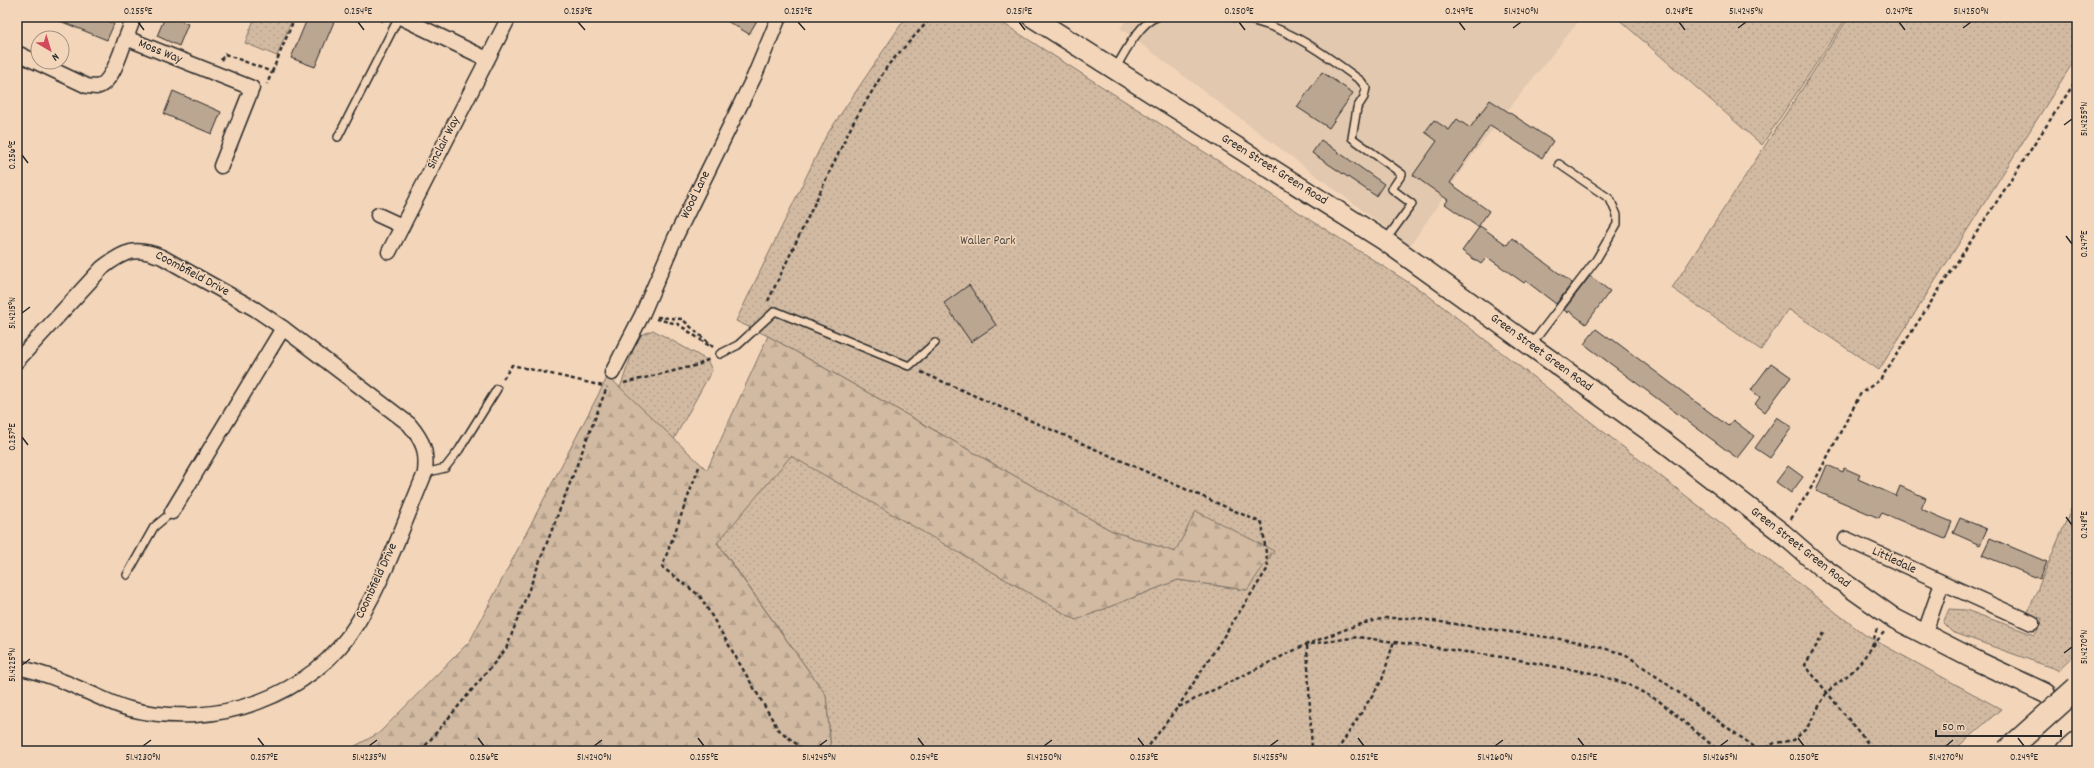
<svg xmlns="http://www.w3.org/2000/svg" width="2094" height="768" viewBox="0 0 2094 768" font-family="Dekko,sans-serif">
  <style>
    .built { fill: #e2c8ae }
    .green { fill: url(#green-dots); stroke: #7e7266 }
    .forest { fill: url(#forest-firs); stroke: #7e7266 }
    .building { fill: #bba692; stroke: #2b2b2b }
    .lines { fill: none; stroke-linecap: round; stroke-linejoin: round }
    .secondary-tunnel { stroke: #cbb49d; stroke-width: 19; stroke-dasharray: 19 10; stroke-linecap: butt }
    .lane-casing { stroke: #2b2b2b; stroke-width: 10 }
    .street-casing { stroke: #2b2b2b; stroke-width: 17 }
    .secondary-casing { stroke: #2b2b2b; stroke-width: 22 }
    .highway-casing { stroke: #2b2b2b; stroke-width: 25 }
    .path { stroke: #2b2b2b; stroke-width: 2.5; stroke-dasharray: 4 3; stroke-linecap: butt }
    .lane { stroke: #f3d6ba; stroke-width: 7 }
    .street { stroke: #f3d6ba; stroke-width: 14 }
    .secondary { stroke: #f3d6ba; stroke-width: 19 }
    .highway { stroke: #f3d6ba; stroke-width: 22 }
    .highway-bridge-casing { stroke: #2b2b2b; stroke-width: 25; stroke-linecap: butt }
    .highway-bridge { stroke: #f3d6ba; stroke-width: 22 }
    .ticks { fill: none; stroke: #2b2b2b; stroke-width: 1.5 }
    .labels { text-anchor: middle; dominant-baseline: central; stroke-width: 3; stroke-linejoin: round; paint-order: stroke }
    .street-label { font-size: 13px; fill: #2b2b2b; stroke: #f3d6ba }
    .park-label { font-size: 13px; fill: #4c4843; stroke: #f3d6ba }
    .neatline { fill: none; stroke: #2b2b2b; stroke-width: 1.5 }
    .ticks-label { font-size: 10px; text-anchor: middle; fill: #2b2b2b }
  </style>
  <defs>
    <pattern id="green-dots" width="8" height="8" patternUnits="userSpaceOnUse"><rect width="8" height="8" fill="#d2baa2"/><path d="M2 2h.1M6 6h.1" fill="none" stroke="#b4a08c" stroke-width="1.8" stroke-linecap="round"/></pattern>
    <pattern id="forest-firs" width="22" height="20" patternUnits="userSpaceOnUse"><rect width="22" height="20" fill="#d2baa2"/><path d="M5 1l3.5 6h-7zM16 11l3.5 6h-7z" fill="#b4a08c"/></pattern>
  </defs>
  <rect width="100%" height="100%" fill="#f3d6ba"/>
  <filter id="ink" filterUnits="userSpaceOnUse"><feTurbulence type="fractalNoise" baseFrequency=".025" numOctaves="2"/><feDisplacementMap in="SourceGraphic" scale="8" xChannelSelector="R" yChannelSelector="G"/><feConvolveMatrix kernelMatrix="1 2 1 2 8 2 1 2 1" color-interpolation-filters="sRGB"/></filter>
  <g filter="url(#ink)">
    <path class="built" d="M 1129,17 L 1582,17 L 1473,154 L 1410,246 L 1120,28 Z"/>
    <g class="green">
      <path d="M 255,17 L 293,17 L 277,56 L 245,43 Z"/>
      <path d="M 906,17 L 993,17 L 1425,293 L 1865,635 L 2001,709 L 1953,751 L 831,751 L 826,695 L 717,542 L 791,455 L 1076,620 L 1178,580 L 1246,590 L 1175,552 L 1112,531 L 768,336 L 736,321 L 826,136 Z"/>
      <path d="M 1616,17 L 1847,17 L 1762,145 Z"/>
      <path d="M 1849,17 L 2077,17 L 2077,56 L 1879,370 L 1788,309 L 1761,350 L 1672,288 Z"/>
      <path d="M 653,330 L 707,360 L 712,370 L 674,439 L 620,388 L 635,345 L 641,335 Z"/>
      <path d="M 2077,495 L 2077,652 L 2058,670 L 1952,632 L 1943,623 L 1949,609 L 1966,610 L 2035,635 L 2042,619 L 2028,612 Z"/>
    </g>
    <path class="forest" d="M 768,336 L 1112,531 L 1175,552 L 1196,511 L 1274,551 L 1247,590 L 1178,580 L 1076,620 L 791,456 L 717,543 L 826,695 L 831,751 L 346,751 L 379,733 L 470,641 L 608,376 L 707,470 Z"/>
    <g class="building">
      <path d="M 50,17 L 97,17 L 114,24 L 107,40 Z"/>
      <path d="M 165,17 L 171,17 L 188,24 L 179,46 L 157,36 Z"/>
      <path d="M 308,17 L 336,17 L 315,67 L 291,58 Z"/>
      <path d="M 720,17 L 759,17 L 749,34 Z"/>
      <path d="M 1322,72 L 1353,93 L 1329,128 L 1297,107 Z"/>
      <path d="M 173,91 L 221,112 L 212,134 L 164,114 Z"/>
      <path d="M 1490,100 L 1553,141 L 1542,158 L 1490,125 L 1450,183 L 1489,211 L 1478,227 L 1445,204 L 1448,200 L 1413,175 L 1437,141 L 1425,132 L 1434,120 L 1449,130 L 1457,119 L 1470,128 Z"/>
      <path d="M 1321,140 L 1384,184 L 1376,196 L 1312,153 Z"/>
      <path d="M 1480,226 L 1507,245 L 1512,238 L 1572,283 L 1556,304 L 1526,281 L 1524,283 L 1487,257 L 1481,264 L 1462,251 Z"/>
      <path d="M 1590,276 L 1610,291 L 1586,324 L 1569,311 L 1568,313 L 1564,310 Z"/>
      <path d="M 969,285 L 996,325 L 971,342 L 944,303 Z"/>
      <path d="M 1596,329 L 1611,340 L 1612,339 L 1728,426 L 1733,420 L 1754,436 L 1737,458 L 1584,344 Z"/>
      <path d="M 1771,363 L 1791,377 L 1765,412 L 1755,404 L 1760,397 L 1751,390 Z"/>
      <path d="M 1777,417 L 1792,427 L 1770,458 L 1755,448 Z"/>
      <path d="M 1827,465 L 1843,472 L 1844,468 L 1860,475 L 1858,479 L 1896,496 L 1900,486 L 1926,498 L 1921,509 L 1952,522 L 1945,539 L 1882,513 L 1879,518 L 1816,491 Z"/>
      <path d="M 1788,466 L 1803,477 L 1791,493 L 1776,482 Z"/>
      <path d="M 1960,518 L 1987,529 L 1980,545 L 1953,533 Z"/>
      <path d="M 1990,538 L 2047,562 L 2040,579 L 1982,555 Z"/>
    </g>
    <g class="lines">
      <path class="secondary-tunnel" d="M 2050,695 L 2077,708"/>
      <g class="lane-casing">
        <g id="lane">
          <path d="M 1233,17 C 1283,23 1322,52 1361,81 L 1366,88 L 1364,97 L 1357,108 L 1352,138 L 1402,174 L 1392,189 L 1412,204 L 1385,241"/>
          <path d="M 17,18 L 18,17"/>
          <path d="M 1115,69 C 1124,54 1140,22 1157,17"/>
          <path d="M 338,137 L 399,17"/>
          <path d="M 1531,345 L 1596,260 L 1617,224 L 1617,215 L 1610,199 L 1559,164"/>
          <path d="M 720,354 L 738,345 L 775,311 L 909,366 L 935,343"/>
          <path d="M 425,473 L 445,468 L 459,450 L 497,389"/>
          <path d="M 127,575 L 154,527 L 172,512"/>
        </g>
      </g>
      <g class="street-casing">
        <g id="street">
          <path d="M 400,17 L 487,59"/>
          <path d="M 126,38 L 134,17"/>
          <path d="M 17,53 L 87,86 C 89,86 93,87 96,87 C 112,85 121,51 126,38 L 252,88 L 221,166"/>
          <path d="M 378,215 L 402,226"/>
          <path d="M 389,252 L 509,17"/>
          <path d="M 17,361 L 102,268 C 124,251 135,246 162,257 L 255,309 L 283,328 L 409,424 C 424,442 427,451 425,473 C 404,523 386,576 358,622 C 312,698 214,730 130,709 C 114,705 100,697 85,691 C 64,681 40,672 17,667"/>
          <path d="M 612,373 L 642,315 L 675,238 L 754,77 L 779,17"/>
          <path d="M 172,512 L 283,328"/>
          <path d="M 1846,539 L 2032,623"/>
          <path d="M 1924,635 L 1942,583"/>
        </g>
      </g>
      <g class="secondary-casing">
        <path id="secondary" d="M 1032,17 L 1385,241 L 1659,438 L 1782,533 L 1820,566 L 1895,619 L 1979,662 L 2045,693"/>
      </g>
      <g class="highway-casing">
        <path id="highway" d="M 2068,751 L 2077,743"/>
      </g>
      <g class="path">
        <path d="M 373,17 L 383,21"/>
        <path d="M 221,60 L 225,54 L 272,72 L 267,84"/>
        <path d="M 272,72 L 295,17"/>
        <path d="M 768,301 L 853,123 L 888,65 L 932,17"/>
        <path d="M 657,317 L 682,319 L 713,347"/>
        <path d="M 656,319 L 678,324 L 711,347"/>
        <path d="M 921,372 L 1262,523 L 1268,568 L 1178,707"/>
        <path d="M 503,379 L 512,365 L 603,386"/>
        <path d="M 624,383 L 698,365 L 711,358"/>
        <path d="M 699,467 L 662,567 L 700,596 L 778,729 L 805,751"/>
        <path d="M 1791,519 L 1811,488 L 1861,393 L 1880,380 L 2077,79"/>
        <path d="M 1824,633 L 1805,665 L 1874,751"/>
        <path d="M 1311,644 L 1358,637 L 1502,657 L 1591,673 L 1627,684 L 1659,701 L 1719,751"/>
        <path d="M 1307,645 L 1312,751"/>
        <path d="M 1872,646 L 1877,628"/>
        <path d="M 421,751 L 506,649 L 607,387"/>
        <path d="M 1145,751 L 1177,708 L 1305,645 L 1357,625 L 1385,618 L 1413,618 L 1580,642 L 1625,654 L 1760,751"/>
        <path d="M 1337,751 L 1382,680 L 1394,641"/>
        <path d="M 1759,751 L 1775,743 L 1794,740 L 1807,728 L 1827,692 L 1854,670 L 1884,632"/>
      </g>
      <use href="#lane" class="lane"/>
      <use href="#street" class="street"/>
      <use href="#secondary" class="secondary"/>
      <use href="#highway" class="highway"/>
      <g class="highway-bridge-casing">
        <path id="highway-bridge" d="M 2007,751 L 2077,688"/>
      </g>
      <use href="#highway-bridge" class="highway-bridge"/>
    </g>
  </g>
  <path class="ticks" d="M 138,22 L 144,30M 358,22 L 364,30M 578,22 L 585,30M 798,22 L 805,30M 1019,22 L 1025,30M 1239,22 L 1245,30M 1459,22 L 1465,30M 1679,22 L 1685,30M 1899,22 L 1905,30M 1513,28 L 1521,22M 1738,28 L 1746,22M 1963,28 L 1971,22M 2064,125 L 2072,119M 22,155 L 28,163M 2066,236 L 2072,244M 22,313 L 30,307M 22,437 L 28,445M 2066,517 L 2072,525M 2064,653 L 2072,647M 22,665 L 30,659M 258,738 L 264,746M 478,738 L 484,746M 698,738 L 704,746M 918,738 L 924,746M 1138,738 L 1144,746M 1358,738 L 1364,746M 1578,738 L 1584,746M 1798,738 L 1804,746M 2018,738 L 2024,746M 143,746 L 151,740M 369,746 L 377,740M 594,746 L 602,740M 819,746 L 827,740M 1044,746 L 1052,740M 1270,746 L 1278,740M 1495,746 L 1503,740M 1720,746 L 1728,740M 1946,746 L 1953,740"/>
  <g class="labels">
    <g class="street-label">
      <text transform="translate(160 52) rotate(22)">Moss Way</text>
      <text transform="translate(444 143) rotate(-63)">Sinclair Way</text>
      <text transform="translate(1274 170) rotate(32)">Green Street Green Road</text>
      <text transform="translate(696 195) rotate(-64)">Wood Lane</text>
      <text transform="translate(192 274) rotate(28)">Coombfield Drive</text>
      <text transform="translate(1541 353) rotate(36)">Green Street Green Road</text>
      <text transform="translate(1800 548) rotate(38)">Green Street Green Road</text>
      <text transform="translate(1894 561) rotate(25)">Littledale</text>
      <text transform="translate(377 581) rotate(-65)">Coombfield Drive</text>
    </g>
    <g class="park-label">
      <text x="988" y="241">Waller Park</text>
    </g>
  </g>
  <rect width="2094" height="768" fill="none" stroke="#f3d6ba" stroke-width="44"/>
  <g transform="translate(50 50) rotate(142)"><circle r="19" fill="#f3d6ba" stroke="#a39281"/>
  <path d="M0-3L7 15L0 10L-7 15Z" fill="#d1495b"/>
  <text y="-6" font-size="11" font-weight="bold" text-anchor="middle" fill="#2b2b2b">N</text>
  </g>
  <path d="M1936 730v6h125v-6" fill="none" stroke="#2b2b2b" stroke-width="2"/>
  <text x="1942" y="730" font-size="12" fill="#2b2b2b" stroke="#f3d6ba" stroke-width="3" paint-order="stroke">50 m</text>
  <rect x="22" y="22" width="2050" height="724" class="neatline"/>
  <g class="ticks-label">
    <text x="138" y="14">0.255°E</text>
    <text x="358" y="14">0.254°E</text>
    <text x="578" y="14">0.253°E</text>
    <text x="798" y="14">0.252°E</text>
    <text x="1019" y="14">0.251°E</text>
    <text x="1239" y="14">0.250°E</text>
    <text x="1459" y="14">0.249°E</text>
    <text x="1521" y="14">51.4240°N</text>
    <text x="1679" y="14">0.248°E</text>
    <text x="1746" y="14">51.4245°N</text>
    <text x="1899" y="14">0.247°E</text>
    <text x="1971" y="14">51.4250°N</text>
    <text transform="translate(2083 119) rotate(-90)" y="4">51.4255°N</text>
    <text transform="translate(11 155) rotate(-90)" y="4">0.256°E</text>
    <text transform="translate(2083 244) rotate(-90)" y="4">0.247°E</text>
    <text transform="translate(11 313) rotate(-90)" y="4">51.4215°N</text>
    <text transform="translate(11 437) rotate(-90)" y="4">0.257°E</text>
    <text transform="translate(2083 525) rotate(-90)" y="4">0.248°E</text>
    <text transform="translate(2083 647) rotate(-90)" y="4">51.4270°N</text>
    <text transform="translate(11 665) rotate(-90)" y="4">51.4225°N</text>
    <text x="143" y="760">51.4230°N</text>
    <text x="264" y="760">0.257°E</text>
    <text x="369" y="760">51.4235°N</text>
    <text x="484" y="760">0.256°E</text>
    <text x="594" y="760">51.4240°N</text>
    <text x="704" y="760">0.255°E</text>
    <text x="819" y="760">51.4245°N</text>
    <text x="924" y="760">0.254°E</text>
    <text x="1044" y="760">51.4250°N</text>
    <text x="1144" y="760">0.253°E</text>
    <text x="1270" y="760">51.4255°N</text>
    <text x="1364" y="760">0.252°E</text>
    <text x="1495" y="760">51.4260°N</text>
    <text x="1584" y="760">0.251°E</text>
    <text x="1720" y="760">51.4265°N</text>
    <text x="1804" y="760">0.250°E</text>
    <text x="1946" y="760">51.4270°N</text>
    <text x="2024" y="760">0.249°E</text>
  </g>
</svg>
